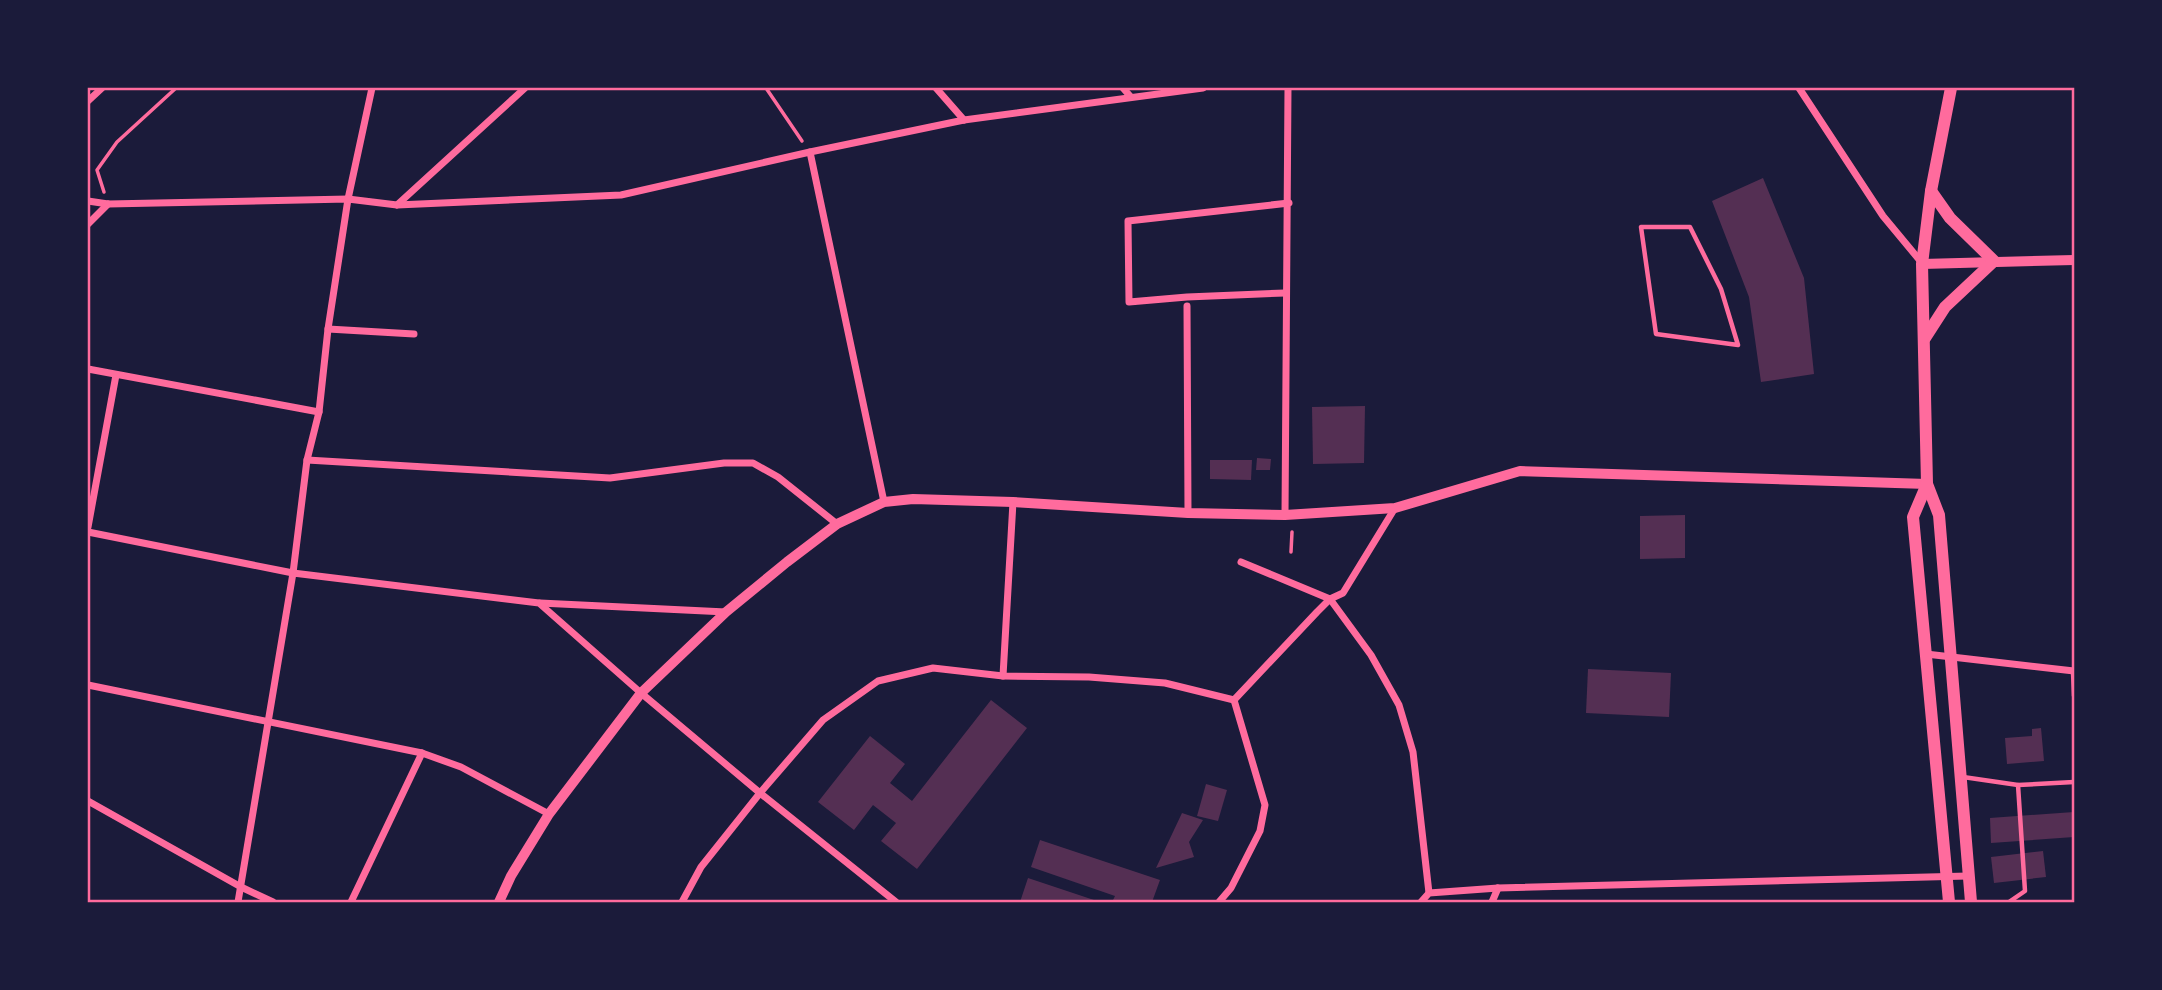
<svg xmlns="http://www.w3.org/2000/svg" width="2162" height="990" viewBox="0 0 2162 990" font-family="Merriweather,serif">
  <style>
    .building { fill: #542f53 }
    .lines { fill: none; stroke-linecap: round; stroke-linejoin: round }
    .path { stroke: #ff6b9d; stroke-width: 3.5 }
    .service { stroke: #ff6b9d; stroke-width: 4.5 }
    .minor { stroke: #ff6b9d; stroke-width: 7 }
    .tertiary { stroke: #ff6b9d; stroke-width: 10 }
    .primary { stroke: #ff6b9d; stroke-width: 12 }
    .neatline { fill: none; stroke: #ff6b9d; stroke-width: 2.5 }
  </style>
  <rect width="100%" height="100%" fill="#1b1b3a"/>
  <g class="building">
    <path d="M 1763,178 L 1804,278 L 1814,374 L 1761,382 L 1749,297 L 1712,201 Z"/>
    <path d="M 1365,406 L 1364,463 L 1313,464 L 1312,407 Z"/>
    <path d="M 1257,458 L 1271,459 L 1270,470 L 1256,470 Z"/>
    <path d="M 1210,460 L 1252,460 L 1251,480 L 1210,479 Z"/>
    <path d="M 1685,515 L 1685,558 L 1640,559 L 1640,516 Z"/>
    <path d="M 1588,669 L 1671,673 L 1669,717 L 1586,713 Z"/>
    <path d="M 991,700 L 1027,728 L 917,869 L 881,841 L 896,823 L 873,805 L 854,830 L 818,802 L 870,736 L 905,764 L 890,783 L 912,801 Z"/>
    <path d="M 2041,728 L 2044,761 L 2007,764 L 2005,738 L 2032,736 L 2032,729 Z"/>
    <path d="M 1206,784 L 1227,790 L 1218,821 L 1197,816 Z"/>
    <path d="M 2074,812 L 2074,837 L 1991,843 L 1990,818 Z"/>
    <path d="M 1182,813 L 1203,820 L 1189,842 L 1194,857 L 1156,868 Z"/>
    <path d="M 1040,840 L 1160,880 L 1152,902 L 1112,902 L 1115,896 L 1031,867 Z"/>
    <path d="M 2043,851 L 2046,877 L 1994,883 L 1991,857 Z"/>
    <path d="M 1028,878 L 1100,902 L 1020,902 Z"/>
  </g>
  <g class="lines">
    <g class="path">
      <path d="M 766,88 L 802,141"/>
      <path d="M 104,192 L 97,170 L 117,142 L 176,88"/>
      <path d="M 1291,552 L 1292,532"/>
    </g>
    <g class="service">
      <path d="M 1641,227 L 1690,227 L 1721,289 L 1738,345 L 1656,334 Z"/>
      <path d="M 2073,672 L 2074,696"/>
      <path d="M 1963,777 L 2018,785 L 2025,891 L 2009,902"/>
      <path d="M 2018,785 L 2074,782"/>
    </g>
    <g class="minor">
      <path d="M 936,88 L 964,120"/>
      <path d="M 1123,88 L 1130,96"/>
      <path d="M 1799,88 L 1883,216 L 1922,263"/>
      <path d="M 88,101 L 102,88"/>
      <path d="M 810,152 L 884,502"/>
      <path d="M 88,201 L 108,204 L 348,199 L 397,205 L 621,195 L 810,152 L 964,120 L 1203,88"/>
      <path d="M 397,205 L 525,88"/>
      <path d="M 88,224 L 108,204"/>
      <path d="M 1285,293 L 1187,297 L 1129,302 L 1128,221 L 1289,203"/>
      <path d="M 1187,306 L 1188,513"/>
      <path d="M 328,329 L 414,334"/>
      <path d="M 88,369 L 319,412"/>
      <path d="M 307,460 L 610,478 L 724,463 L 753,463 L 778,477 L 837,524"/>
      <path d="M 1285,515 L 1288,88"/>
      <path d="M 88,527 L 116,375"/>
      <path d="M 88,532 L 293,573 L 539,603 L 641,693 L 760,793 L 896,902"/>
      <path d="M 1241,562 L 1330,599 L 1371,655 L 1399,705 L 1413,752 L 1429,893"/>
      <path d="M 540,603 L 726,612"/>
      <path d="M 1926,654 L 2074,671"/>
      <path d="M 1003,676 L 1013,502"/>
      <path d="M 88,685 L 422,753 L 461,767 L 549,814"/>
      <path d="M 1234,700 L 1317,612 L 1330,599 L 1343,593 L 1395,508"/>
      <path d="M 88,801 L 241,887 L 273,902"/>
      <path d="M 238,902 L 293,573 L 307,460 L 319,412 L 328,329 L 348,199 L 372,88"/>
      <path d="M 351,902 L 422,753"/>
      <path d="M 682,902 L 701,867 L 760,793 L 823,720 L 878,681 L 933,668 L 1003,676 L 1089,677 L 1165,683 L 1234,700"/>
      <path d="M 1219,902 L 1231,888 L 1260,831 L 1265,805 L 1234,700"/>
      <path d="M 1421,902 L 1429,893 L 1498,888 L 1968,876"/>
      <path d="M 1492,902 L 1498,888"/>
    </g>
    <g class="tertiary">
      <path d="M 1922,264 L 2074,260"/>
      <path d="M 499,902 L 511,876 L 549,814 L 641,693 L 726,612 L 787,562 L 837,524 L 884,502 L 913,499 L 1013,502 L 1188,513 L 1285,515 L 1395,508 L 1520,471 L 1927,484"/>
    </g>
    <g class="primary">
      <path d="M 1951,88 L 1931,191 L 1922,264 L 1927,484 L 1939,515 L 1971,902"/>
      <path d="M 1925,338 L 1945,307 L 1994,261 L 1950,218 L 1931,191"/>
      <path d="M 1927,484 L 1913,517 L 1949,902"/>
    </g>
  </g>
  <rect width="2162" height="990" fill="none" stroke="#1b1b3a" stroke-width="178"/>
  <rect x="89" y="89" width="1984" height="812" class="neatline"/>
</svg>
